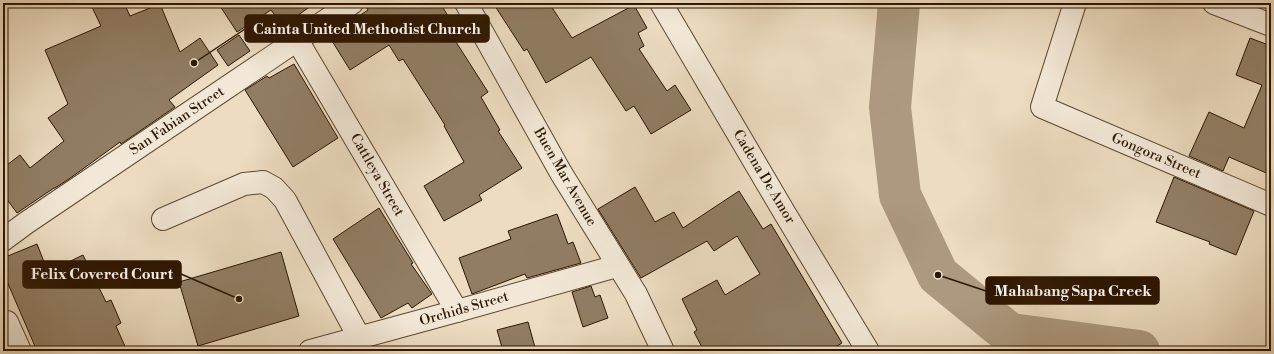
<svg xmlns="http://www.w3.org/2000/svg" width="1274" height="354" viewBox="0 0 1274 354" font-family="'Libre Bodoni',serif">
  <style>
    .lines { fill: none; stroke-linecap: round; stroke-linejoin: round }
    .river { stroke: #ac997f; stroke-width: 42 }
    .building { fill: #917d64; stroke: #2d1600 }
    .minor-casing { stroke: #5d4830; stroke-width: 24 }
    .minor { stroke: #f3e8d7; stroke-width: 22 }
    .labels { text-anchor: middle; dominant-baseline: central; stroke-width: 3; stroke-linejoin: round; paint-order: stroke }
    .street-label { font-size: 14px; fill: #2d1600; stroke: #f3e8d7 }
    .leader { fill: none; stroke: #2d1600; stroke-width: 1.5 }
    .callout-dot { fill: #2d1600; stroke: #f3e8d7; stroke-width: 1.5 }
    .callout { fill: #2d1600; stroke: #2d1600; stroke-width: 1.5 }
    .callout-label { font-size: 15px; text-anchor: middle; font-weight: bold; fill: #fff }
  </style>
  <rect width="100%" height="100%" fill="#eddcc1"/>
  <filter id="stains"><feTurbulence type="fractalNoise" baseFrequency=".005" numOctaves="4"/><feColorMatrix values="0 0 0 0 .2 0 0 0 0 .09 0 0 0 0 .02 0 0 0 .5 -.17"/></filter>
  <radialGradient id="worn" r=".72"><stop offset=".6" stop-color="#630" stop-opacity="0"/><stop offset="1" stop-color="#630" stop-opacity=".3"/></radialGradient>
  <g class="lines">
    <path class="river" d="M 899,3 L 890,107 L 900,195 L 938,275 L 1010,334 L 1139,351"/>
  </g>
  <g class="building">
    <path d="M 90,3 L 124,3 L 130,16 L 160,4 L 180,52 L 200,38 L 218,65 L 169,100 L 175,107 L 121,144 L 120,142 L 69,179 L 55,188 L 54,188 L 17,213 L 3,194 L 3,168 L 20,155 L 30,168 L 64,141 L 48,118 L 68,104 L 45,50 L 101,26 Z"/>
    <path d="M 218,3 L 315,3 L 283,26 L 271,10 L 237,32 Z"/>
    <path d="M 364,3 L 440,3 L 455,27 L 449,31 L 488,92 L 481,97 L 500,130 L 498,131 L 522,168 L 479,195 L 482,200 L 444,221 L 424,186 L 464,162 L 444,126 L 445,125 L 403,59 L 399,61 L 389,45 L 350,70 L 329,36 L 368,10 Z"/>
    <path d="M 493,3 L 549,3 L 572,38 L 634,5 L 647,28 L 638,33 L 644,46 L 639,49 L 667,91 L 675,85 L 691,110 L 651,134 L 634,106 L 626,111 L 591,57 L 546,83 L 527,49 L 524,51 Z"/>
    <path d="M 239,35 L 250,51 L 228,66 L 217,50 Z"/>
    <path d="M 1250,38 L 1271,46 L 1271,175 L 1229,157 L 1223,171 L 1189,156 L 1209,112 L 1244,128 L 1262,85 L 1236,75 Z"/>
    <path d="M 294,64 L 338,138 L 293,167 L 245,90 L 267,76 L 269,78 Z"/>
    <path d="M 1174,177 L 1254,211 L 1236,255 L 1209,244 L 1210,242 L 1156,222 Z"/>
    <path d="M 635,187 L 655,222 L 674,212 L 683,228 L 739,191 L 763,229 L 771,224 L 842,343 L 829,351 L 704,351 L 694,332 L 697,330 L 682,299 L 717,280 L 725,295 L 760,274 L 737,236 L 714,251 L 707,241 L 641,278 L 598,209 Z"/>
    <path d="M 379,208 L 413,263 L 411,264 L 432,294 L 412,308 L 408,303 L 381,318 L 333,239 Z"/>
    <path d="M 557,214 L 568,244 L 573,242 L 581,263 L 527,278 L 525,274 L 472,294 L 459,258 L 511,239 L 508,231 Z"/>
    <path d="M 37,244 L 48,272 L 83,255 L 106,302 L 111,300 L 121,323 L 116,326 L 127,351 L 37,351 L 3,272 L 3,258 Z"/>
    <path d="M 281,252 L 299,316 L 198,346 L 179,282 Z"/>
    <path d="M 591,286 L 595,297 L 600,295 L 608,318 L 583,327 L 572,292 Z"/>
    <path d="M 528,322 L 536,351 L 503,351 L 497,330 Z"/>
  </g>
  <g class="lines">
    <g class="minor-casing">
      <g id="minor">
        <path d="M 466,3 L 561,173 L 636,294 L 663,351"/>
        <path d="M 661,3 L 784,212 L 868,351"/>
        <path d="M 1075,3 L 1042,107 L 1271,205"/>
        <path d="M 1214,3 L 1271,25"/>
        <path d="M 297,40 L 457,311"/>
        <path d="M 163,219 L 244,184 L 263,182 L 274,188 L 285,200 L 359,337"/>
        <path d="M 3,240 L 26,223 L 352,3"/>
        <path d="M 7,322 L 20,351"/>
        <path d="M 310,351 L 457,311 L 617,266"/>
      </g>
    </g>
    <use href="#minor" class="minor"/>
  </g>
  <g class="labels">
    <g class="street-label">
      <text transform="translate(177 121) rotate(-34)">San Fabian Street</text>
      <text transform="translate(1156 156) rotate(23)">Gongora Street</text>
      <text transform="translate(377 175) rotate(60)">Cattleya Street</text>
      <text transform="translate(565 177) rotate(60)">Buen Mar Avenue</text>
      <text transform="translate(764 177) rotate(59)">Cadena De Amor</text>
      <text transform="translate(464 309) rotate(-16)">Orchids Street</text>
    </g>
  </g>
  <path class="leader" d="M194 63L245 29M239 299L181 274M938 275L986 291"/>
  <g class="callout-dot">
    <circle cx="194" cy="63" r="4"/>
    <circle cx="239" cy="299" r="4"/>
    <circle cx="938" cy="275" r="4"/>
  </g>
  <g class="callout">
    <rect x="245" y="15" width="244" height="27" rx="4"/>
    <rect x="23" y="261" width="158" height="27" rx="4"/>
    <rect x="986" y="277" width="173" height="27" rx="4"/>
  </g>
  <g class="callout-label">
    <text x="367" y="34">Cainta United Methodist Church</text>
    <text x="102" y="279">Felix Covered Court</text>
    <text x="1073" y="296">Mahabang Sapa Creek</text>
  </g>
  <rect width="1274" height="354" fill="none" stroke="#eddcc1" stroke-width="16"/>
  <rect x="4" y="4" width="1266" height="346" fill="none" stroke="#2d1600" stroke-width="2"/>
  <rect x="8" y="8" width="1258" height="338" fill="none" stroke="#2d1600"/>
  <rect width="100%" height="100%" filter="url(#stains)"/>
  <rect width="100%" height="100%" fill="url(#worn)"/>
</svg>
